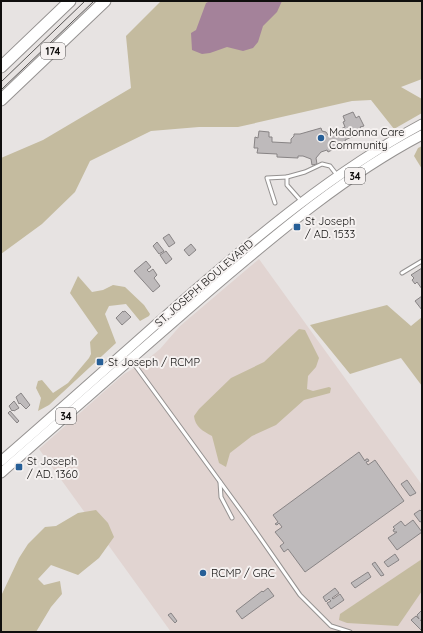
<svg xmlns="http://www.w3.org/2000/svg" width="423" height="633" viewBox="0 0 423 633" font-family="Quicksand,sans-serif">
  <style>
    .built { fill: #e1d4d1 }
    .green { fill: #c4bb9f }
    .water { fill: #a4829a }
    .building { fill: #bebabb; stroke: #888485 }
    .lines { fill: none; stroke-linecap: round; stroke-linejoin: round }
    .service-casing { stroke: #959291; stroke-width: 5 }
    .primary-casing { stroke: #959291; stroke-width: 11 }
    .motorway-casing { stroke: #959291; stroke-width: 13 }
    .service { stroke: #fff; stroke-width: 3 }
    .primary { stroke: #fff; stroke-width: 9 }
    .motorway { stroke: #fff; stroke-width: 11 }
    .tram { stroke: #565453; stroke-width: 1 }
    .poi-dot { fill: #275f97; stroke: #f5f1f0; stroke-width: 1.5 }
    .labels { text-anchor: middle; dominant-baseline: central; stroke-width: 4; stroke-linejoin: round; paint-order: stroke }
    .shield { fill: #f5f1f0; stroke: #555352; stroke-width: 1 }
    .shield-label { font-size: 10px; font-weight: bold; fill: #100f0e }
    .poi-label { font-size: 11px; fill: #100f0e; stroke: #f5f1f0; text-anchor: start }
    .street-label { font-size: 11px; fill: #100f0e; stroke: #f5f1f0 }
  </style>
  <rect width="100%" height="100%" fill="#e7e3e2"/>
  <path class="built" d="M 259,259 L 422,485 L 422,632 L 171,632 L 39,449 L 124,374 L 143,363 L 160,349 L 180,326 Z"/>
  <g class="green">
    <path d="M 161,1 L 422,1 L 422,79 L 401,87 L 422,99 L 422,113 L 394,129 L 371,100 L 352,101 L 238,127 L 199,127 L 151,131 L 90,161 L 75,192 L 42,224 L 1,254 L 1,158 L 43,140 L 131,88 L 126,36 Z"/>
    <path d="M 422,146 L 422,169 L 414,156 L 418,148 Z"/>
    <path d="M 78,276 L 92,292 L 103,290 L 113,285 L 125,287 L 144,305 L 150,314 L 149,316 L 140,321 L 126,304 L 109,306 L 105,314 L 116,343 L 49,405 L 38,411 L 41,398 L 36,388 L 38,381 L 42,380 L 53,393 L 68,383 L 89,358 L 91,354 L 90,342 L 98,333 L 70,293 Z"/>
    <path d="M 387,305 L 411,326 L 422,317 L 422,386 L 401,358 L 350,374 L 310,325 Z"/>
    <path d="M 299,329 L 305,330 L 319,358 L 316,367 L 308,376 L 307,389 L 313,391 L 329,387 L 331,388 L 330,393 L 304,400 L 276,425 L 252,436 L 230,453 L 226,467 L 219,463 L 212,436 C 203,431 195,427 194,416 L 199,409 L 231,378 L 264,362 Z"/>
    <path d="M 96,510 L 108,523 L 114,537 L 99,558 L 78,575 L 51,565 L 38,579 L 44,585 L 60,581 L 62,594 L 51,607 L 36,632 L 1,632 L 1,596 L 19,558 L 28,544 L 45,527 L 56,526 L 78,513 Z"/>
    <path d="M 422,559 L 422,591 L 398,626 L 347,623 L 339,620 L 340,614 Z"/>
  </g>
  <path class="water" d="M 210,1 L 282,1 L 277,12 L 263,26 L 258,42 L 253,48 L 243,51 L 227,47 L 210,53 L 202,54 L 192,50 L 191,33 L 196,30 L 206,3 Z"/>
  <g class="building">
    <path d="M 353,112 L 356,118 L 359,116 L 364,126 L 360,127 L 363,132 L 345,140 L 346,143 L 328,152 L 327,150 L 321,152 L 316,158 L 317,164 L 312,165 L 311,159 L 303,156 L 298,156 L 298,158 L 277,157 L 277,154 L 257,153 L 258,148 L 254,148 L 255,137 L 258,138 L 259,131 L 269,132 L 269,137 L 272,137 L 272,142 L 291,143 L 291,139 L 294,136 L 294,134 L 300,134 L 321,128 L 322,131 L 326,132 L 328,135 L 345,127 L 343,122 L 345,121 L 343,116 Z"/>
    <path d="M 169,234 L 175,243 L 169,247 L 163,238 Z"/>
    <path d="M 157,242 L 164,251 L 159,254 L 153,246 Z"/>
    <path d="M 191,244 L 196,250 L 189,256 L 184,250 Z"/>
    <path d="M 166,251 L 172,259 L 166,264 L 160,255 Z"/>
    <path d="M 146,261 L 151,267 L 147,270 L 149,272 L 153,269 L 157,275 L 154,278 L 160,286 L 153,292 L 134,271 Z"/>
    <path d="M 422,268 L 422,289 L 417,282 L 415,284 L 412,280 L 414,278 L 411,275 Z"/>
    <path d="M 422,296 L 422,310 L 415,301 Z"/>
    <path d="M 123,311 L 123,312 L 125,311 L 131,317 L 122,325 L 116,318 Z"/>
    <path d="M 21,393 L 30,405 L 26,409 L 20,403 L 19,404 L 16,397 Z"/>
    <path d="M 14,401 L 19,408 L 14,411 L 13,410 L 12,411 L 9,406 Z"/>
    <path d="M 10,411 L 19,421 L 17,423 L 8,413 Z"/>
    <path d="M 359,452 L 365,461 L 366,459 L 368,459 L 369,461 L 366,462 L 368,465 L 375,460 L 404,501 L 305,572 L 288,549 L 284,552 L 280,546 L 284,543 L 275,532 L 282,527 L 279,523 L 277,525 L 275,524 L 278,522 L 273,515 Z"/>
    <path d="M 407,480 L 416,493 L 410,496 L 401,484 Z"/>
    <path d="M 420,510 L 422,512 L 422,521 L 420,522 L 414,514 Z"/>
    <path d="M 413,520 L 422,532 L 397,550 L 388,538 L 397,532 L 394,532 L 393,530 L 395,529 L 393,527 L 401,521 L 405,526 Z"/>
    <path d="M 395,554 L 399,560 L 388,567 L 384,562 Z"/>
    <path d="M 375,562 L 384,575 L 381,576 L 372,564 Z"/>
    <path d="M 368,572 L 371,577 L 355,588 L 351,583 Z"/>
    <path d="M 268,588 L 274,596 L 268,600 L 242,619 L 236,611 L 262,591 L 263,592 Z"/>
    <path d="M 335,588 L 339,593 L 332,598 L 333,599 L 340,594 L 344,600 L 331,609 L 327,603 L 331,601 L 329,599 L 326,602 L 323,597 Z"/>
    <path d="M 422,610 L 422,621 L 420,620 L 422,622 L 422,631 L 411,620 L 416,616 L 419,619 L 417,615 Z"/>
    <path d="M 171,613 L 177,621 L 175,623 L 168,615 Z"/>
  </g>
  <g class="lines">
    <g class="service-casing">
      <g id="service">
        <path d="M 302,202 L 287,185 L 287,177 L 305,172 L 322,164 L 330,166 L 337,175"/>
        <path d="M 275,203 L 267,178 L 287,177"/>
        <path d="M 402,273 L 422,261"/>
        <path d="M 132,361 L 245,516 L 300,595 L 331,626 L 350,632"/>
        <path d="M 220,482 L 221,497 L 232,518"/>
      </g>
    </g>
    <g class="primary-casing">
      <g id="primary">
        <path d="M 1,461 C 61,409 120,356 180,303 C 256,237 333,172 422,124"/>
        <path d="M 1,473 C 72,411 143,348 215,286 C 280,231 346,175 422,135"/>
      </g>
    </g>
    <g class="motorway-casing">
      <g id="motorway">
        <path d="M 1,67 L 70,1"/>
        <path d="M 1,100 L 105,1"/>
      </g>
    </g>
    <use href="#service" class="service"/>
    <use href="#primary" class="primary"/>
    <use href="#motorway" class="motorway"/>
    <g class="tram">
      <path d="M 1,82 L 85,1"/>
      <path d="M 1,90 L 94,1"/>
    </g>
  </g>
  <g class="poi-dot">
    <circle cx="321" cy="138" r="4"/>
    <rect x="293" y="223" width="8" height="8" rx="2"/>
    <rect x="96" y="358" width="8" height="8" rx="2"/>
    <rect x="15" y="463" width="8" height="8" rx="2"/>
    <circle cx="203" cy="573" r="4"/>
  </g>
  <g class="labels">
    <g class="shield">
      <rect x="41" y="43" width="24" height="16" rx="3"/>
      <rect x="345" y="168" width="20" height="16" rx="3"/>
      <rect x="56" y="408" width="20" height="16" rx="3"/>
    </g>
    <g class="shield-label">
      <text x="53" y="51">174</text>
      <text x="355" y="176">34</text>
      <text x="66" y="416">34</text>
    </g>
    <g class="poi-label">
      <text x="329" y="132">Madonna Care<tspan x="329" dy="13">Community</tspan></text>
      <text x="305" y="221">St Joseph<tspan x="305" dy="13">/ AD. 1533</tspan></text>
      <text x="108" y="362">St Joseph / RCMP</text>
      <text x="27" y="461">St Joseph<tspan x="27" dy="13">/ AD. 1360</tspan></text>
      <text x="211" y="573">RCMP / GRC</text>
    </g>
    <g class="street-label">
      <text transform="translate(204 283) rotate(-41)">ST. JOSEPH BOULEVARD</text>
    </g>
  </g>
  <rect width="423" height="633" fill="none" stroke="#100f0e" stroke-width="4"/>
</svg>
